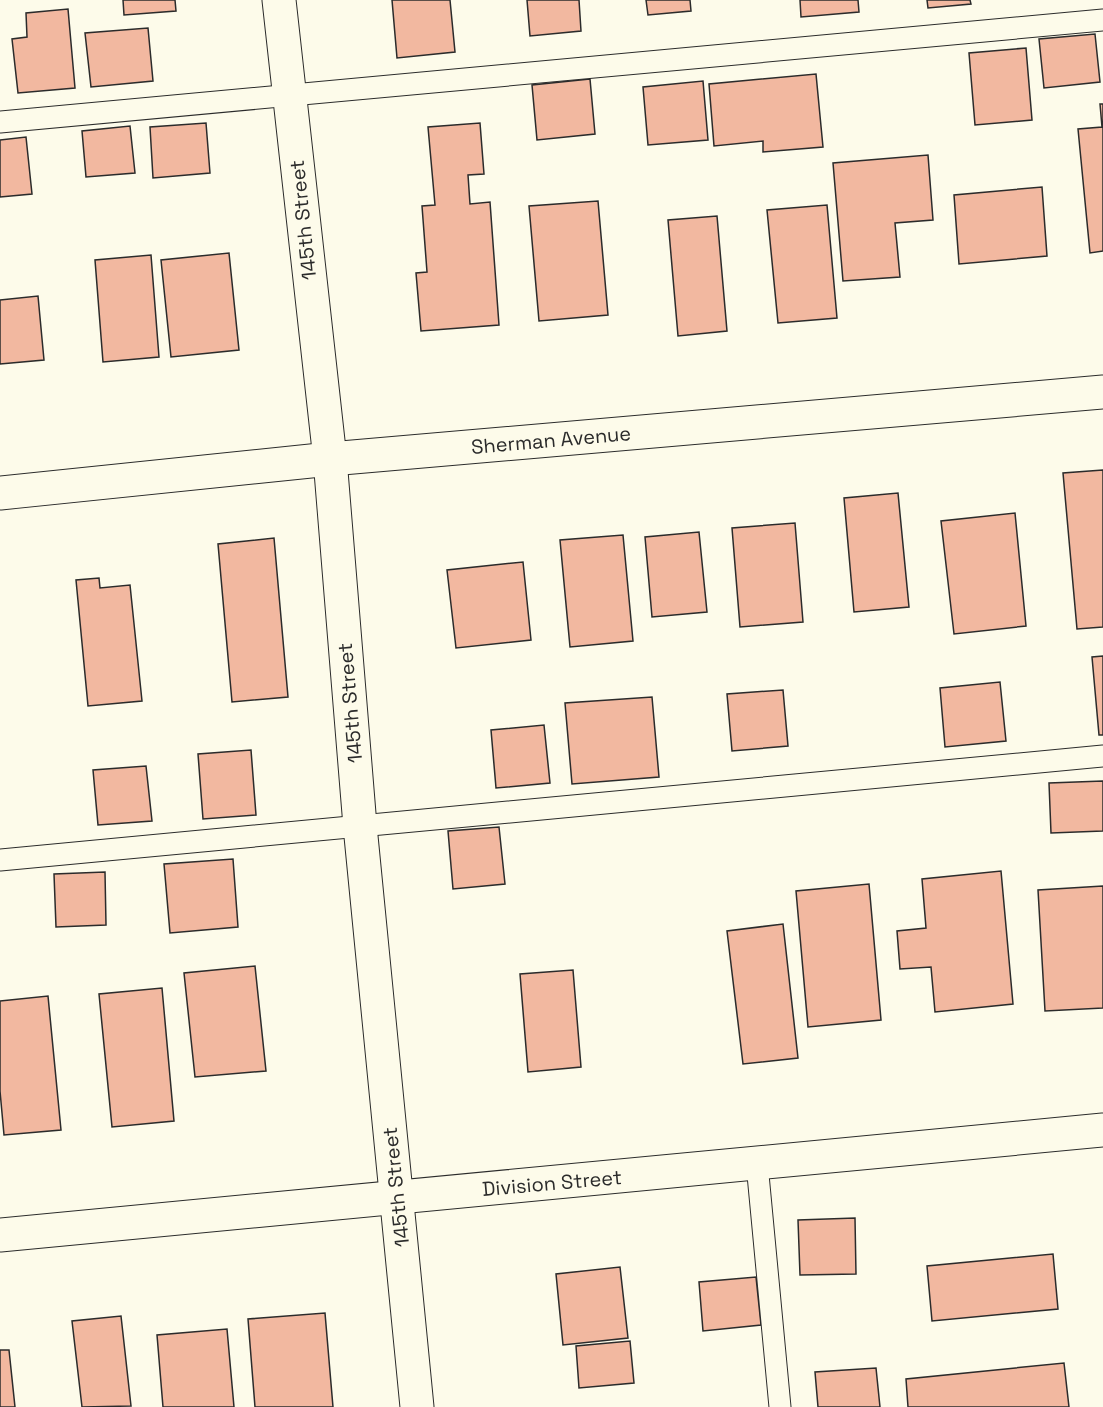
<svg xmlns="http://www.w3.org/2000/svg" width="1103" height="1407" viewBox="0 0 1103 1407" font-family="'Space Grotesk',sans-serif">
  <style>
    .building { fill: #f2b8a0; stroke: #2b2b2b; stroke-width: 1.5 }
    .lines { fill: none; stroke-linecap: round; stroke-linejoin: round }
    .lane-casing { stroke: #2b2b2b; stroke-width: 23 }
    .street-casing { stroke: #2b2b2b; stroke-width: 35 }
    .lane { stroke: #fdfbea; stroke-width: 21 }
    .street { stroke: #fdfbea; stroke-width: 33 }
    .labels { text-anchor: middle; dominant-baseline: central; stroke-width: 4.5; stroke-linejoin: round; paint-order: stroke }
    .street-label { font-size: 20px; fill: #2b2b2b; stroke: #fdfbea }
  </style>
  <rect width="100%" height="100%" fill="#fdfbea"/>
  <g class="building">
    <path d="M 123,0 L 175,0 L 176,11 L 124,15 Z"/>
    <path d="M 392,0 L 450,0 L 455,52 L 397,58 Z"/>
    <path d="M 527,0 L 579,0 L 581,31 L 530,36 Z"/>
    <path d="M 646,0 L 690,0 L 691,11 L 648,15 Z"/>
    <path d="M 800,0 L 858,0 L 859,12 L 801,17 Z"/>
    <path d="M 927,0 L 970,0 L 971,4 L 928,8 Z"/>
    <path d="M 68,9 L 75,88 L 18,93 L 12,39 L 27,37 L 26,13 Z"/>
    <path d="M 148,28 L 153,81 L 91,87 L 85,33 Z"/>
    <path d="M 1095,34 L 1100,82 L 1044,88 L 1039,39 Z"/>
    <path d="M 1026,48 L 1032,120 L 975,125 L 969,53 Z"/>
    <path d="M 816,74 L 823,147 L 763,152 L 763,141 L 714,146 L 709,84 Z"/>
    <path d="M 590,79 L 595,134 L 537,140 L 532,85 Z"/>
    <path d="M 703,81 L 708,140 L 648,145 L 643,87 Z"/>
    <path d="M 1100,104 L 1103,104 L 1103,251 L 1090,253 L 1078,129 L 1102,127 Z"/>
    <path d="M 206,123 L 210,173 L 153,178 L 150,127 Z"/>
    <path d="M 480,123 L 484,174 L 468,175 L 470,204 L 490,202 L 499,325 L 421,331 L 416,273 L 427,272 L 422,206 L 435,205 L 428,127 Z"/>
    <path d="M 130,126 L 135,173 L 86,177 L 82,131 Z"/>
    <path d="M 26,137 L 32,194 L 0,197 L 0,140 Z"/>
    <path d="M 928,155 L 933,220 L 895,223 L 900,277 L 843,281 L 833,163 Z"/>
    <path d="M 1042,187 L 1047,256 L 959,264 L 954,195 Z"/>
    <path d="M 598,201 L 608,315 L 539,321 L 529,206 Z"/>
    <path d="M 827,205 L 837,318 L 778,323 L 767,210 Z"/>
    <path d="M 717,216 L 727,331 L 678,336 L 668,220 Z"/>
    <path d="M 229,253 L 239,350 L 171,357 L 161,260 Z"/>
    <path d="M 151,255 L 159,357 L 103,362 L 95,260 Z"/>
    <path d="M 38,296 L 44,360 L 0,364 L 0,300 Z"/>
    <path d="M 1103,470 L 1103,627 L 1077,629 L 1063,473 Z"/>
    <path d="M 898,493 L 909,607 L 854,612 L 844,498 Z"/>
    <path d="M 1015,513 L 1026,626 L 954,634 L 941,521 Z"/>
    <path d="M 795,523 L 803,622 L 740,627 L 732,528 Z"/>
    <path d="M 699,532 L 707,612 L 652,617 L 645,537 Z"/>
    <path d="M 623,535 L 633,641 L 570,647 L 560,540 Z"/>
    <path d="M 274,538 L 288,697 L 232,702 L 218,544 Z"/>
    <path d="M 523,562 L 531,640 L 456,648 L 447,570 Z"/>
    <path d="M 99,578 L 100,588 L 130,585 L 142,701 L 88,706 L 76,580 Z"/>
    <path d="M 1103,656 L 1103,735 L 1099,735 L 1092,657 Z"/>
    <path d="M 1000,682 L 1006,741 L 945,747 L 940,688 Z"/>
    <path d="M 783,690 L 788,746 L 732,751 L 727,694 Z"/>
    <path d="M 652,697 L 659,777 L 572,784 L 565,703 Z"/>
    <path d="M 544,725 L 550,783 L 496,788 L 491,730 Z"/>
    <path d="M 251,750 L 256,815 L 203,819 L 198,754 Z"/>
    <path d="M 146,766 L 152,821 L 98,825 L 93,770 Z"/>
    <path d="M 1103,781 L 1103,831 L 1051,833 L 1049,783 Z"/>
    <path d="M 499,827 L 505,884 L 453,889 L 448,831 Z"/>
    <path d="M 233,859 L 238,927 L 170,933 L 164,864 Z"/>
    <path d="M 1001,871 L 1013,1004 L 935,1012 L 931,967 L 900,969 L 897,931 L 926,928 L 922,879 Z"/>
    <path d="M 105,872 L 106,925 L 56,927 L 54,874 Z"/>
    <path d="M 869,884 L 881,1020 L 808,1027 L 796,891 Z"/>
    <path d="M 1103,886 L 1103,1008 L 1045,1011 L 1038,890 Z"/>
    <path d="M 783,924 L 798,1058 L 743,1064 L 727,931 Z"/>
    <path d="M 255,966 L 266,1071 L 195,1077 L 184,973 Z"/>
    <path d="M 573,970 L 581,1067 L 528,1072 L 520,974 Z"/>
    <path d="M 162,988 L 174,1121 L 112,1127 L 99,994 Z"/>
    <path d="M 48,996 L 61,1130 L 4,1135 L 0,1091 L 0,1001 Z"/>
    <path d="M 855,1218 L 856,1274 L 800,1275 L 798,1220 Z"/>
    <path d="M 1053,1254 L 1058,1309 L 932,1321 L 927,1266 Z"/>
    <path d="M 620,1267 L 628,1338 L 563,1345 L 556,1274 Z"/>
    <path d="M 756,1277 L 761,1325 L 703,1331 L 699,1282 Z"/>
    <path d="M 325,1313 L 333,1407 L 255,1407 L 248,1319 Z"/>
    <path d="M 121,1316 L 131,1406 L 82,1407 L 72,1321 Z"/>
    <path d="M 227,1329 L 234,1407 L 163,1407 L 157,1335 Z"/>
    <path d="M 630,1341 L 634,1383 L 579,1388 L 576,1346 Z"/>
    <path d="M 0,1350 L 9,1350 L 15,1407 L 0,1407 Z"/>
    <path d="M 1064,1363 L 1069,1407 L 908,1407 L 906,1379 Z"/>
    <path d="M 876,1368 L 880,1407 L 818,1407 L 815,1372 Z"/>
  </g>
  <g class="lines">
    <g class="lane-casing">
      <g id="lane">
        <path d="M 0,122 L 1103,20"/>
        <path d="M 0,860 L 1103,756"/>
        <path d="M 757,1164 L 780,1407"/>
      </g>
    </g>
    <g class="street-casing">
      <g id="street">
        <path d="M 279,0 L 330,459 L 360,826 L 417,1407"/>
        <path d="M 0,493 L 330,459 L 1103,392"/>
        <path d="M 0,1235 L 1103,1130"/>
      </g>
    </g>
    <use href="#lane" class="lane"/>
    <use href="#street" class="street"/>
  </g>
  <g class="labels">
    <g class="street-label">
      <text transform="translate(303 220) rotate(-96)">145th Street</text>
      <text transform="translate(551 440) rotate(-5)">Sherman Avenue</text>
      <text transform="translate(350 703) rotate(-95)">145th Street</text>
      <text transform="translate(552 1183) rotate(-5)">Division Street</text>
      <text transform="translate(396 1187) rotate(-96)">145th Street</text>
    </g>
  </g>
</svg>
